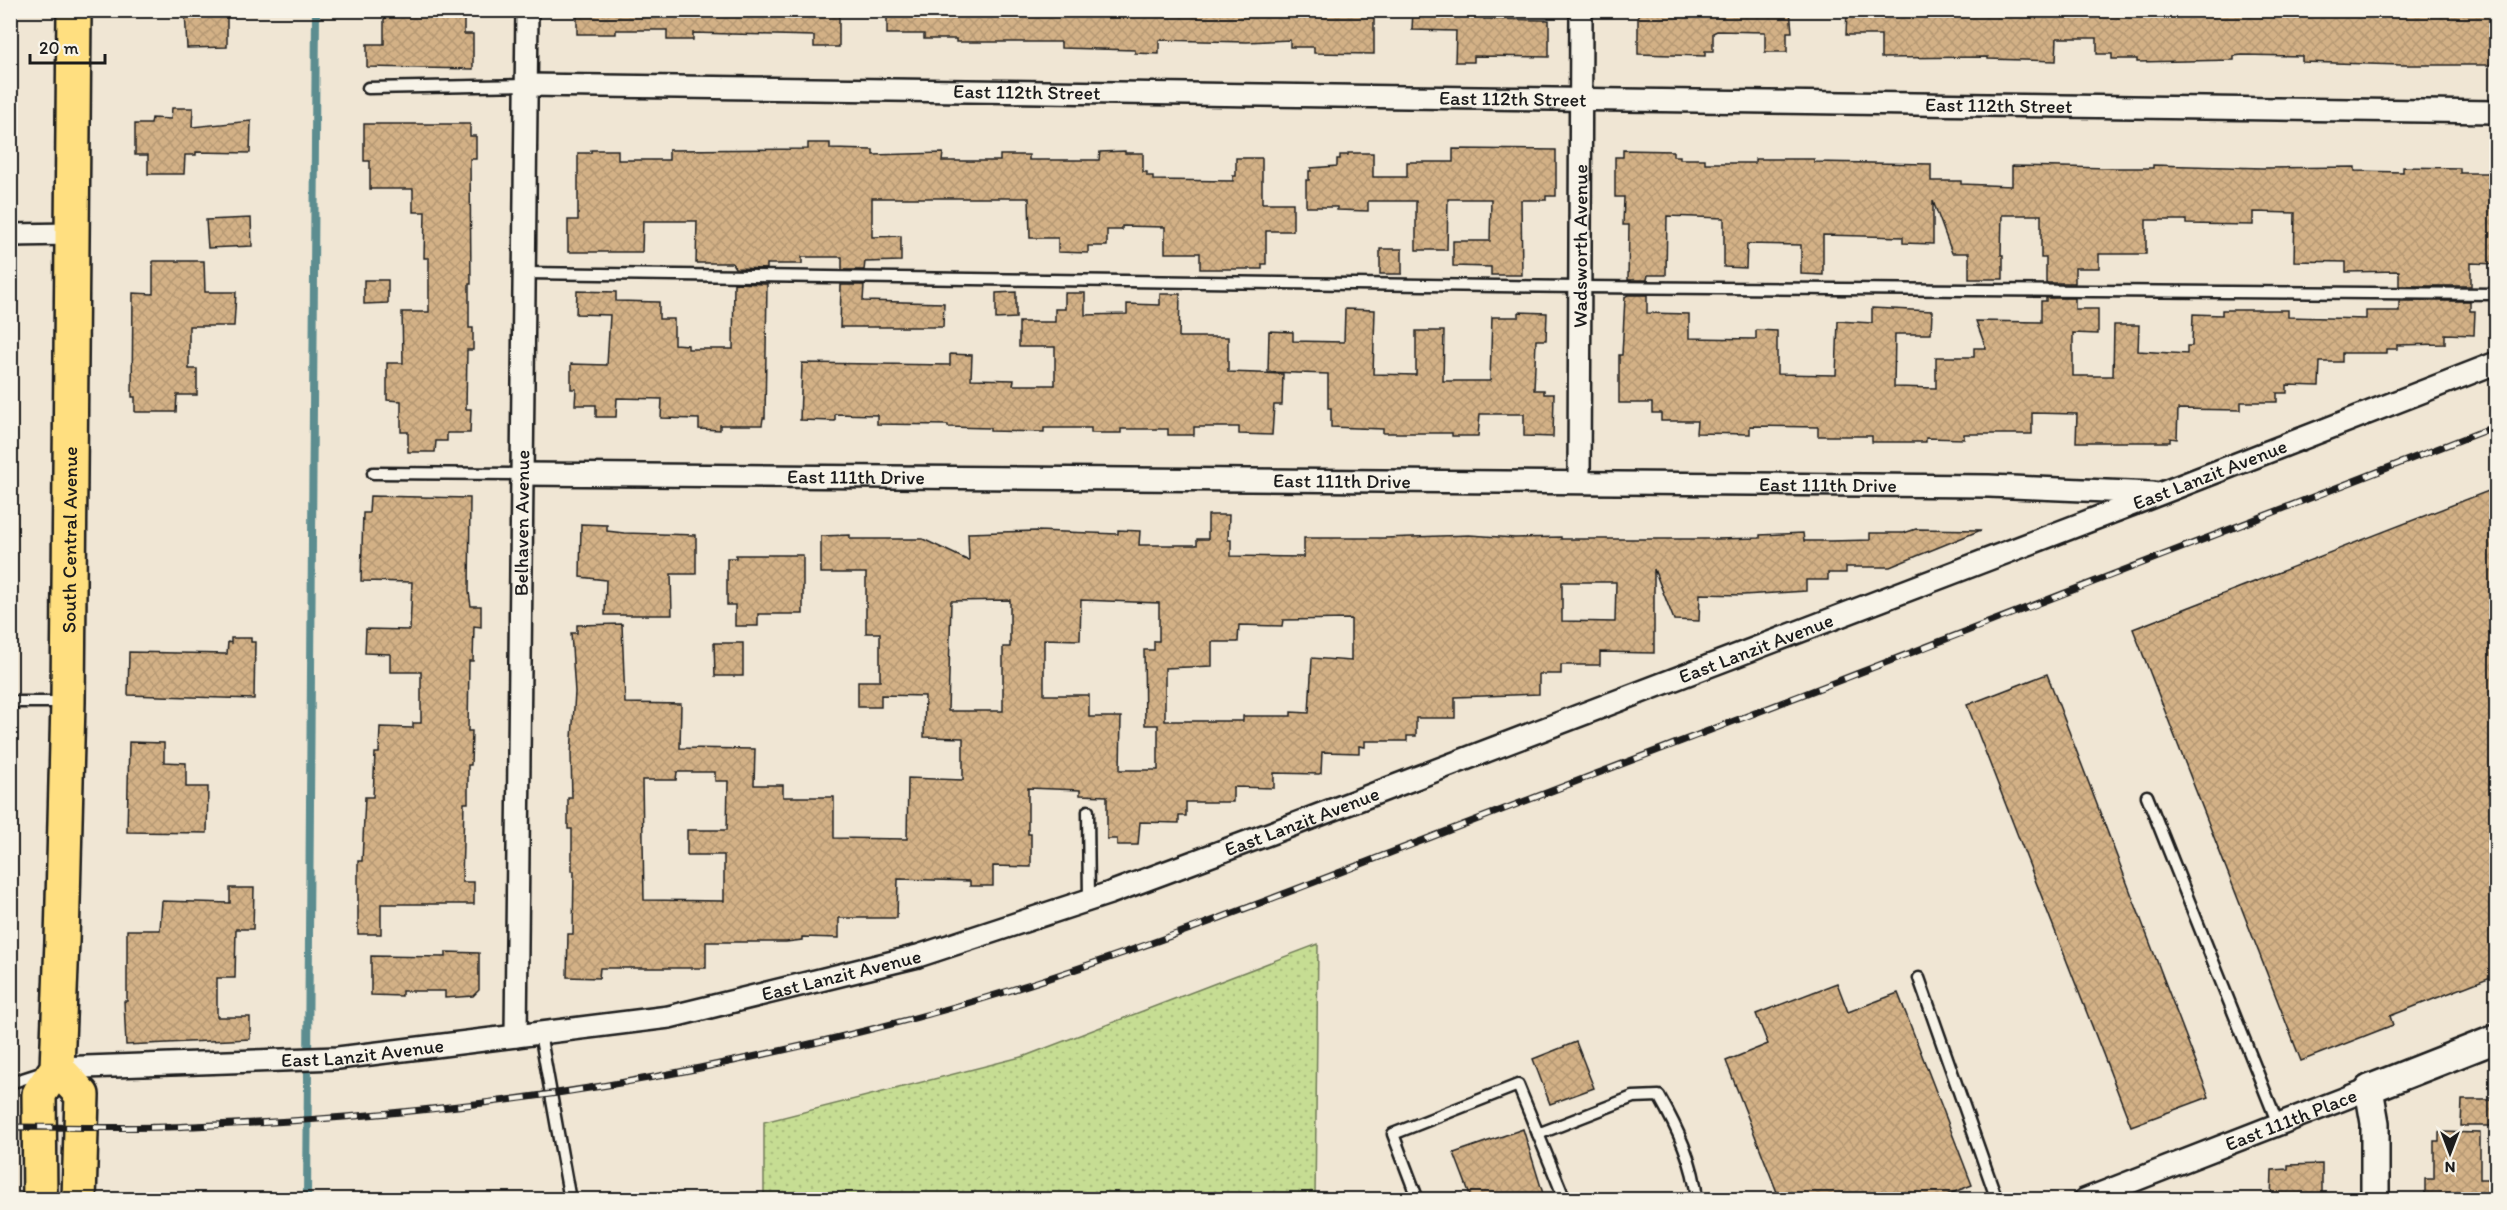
<svg xmlns="http://www.w3.org/2000/svg" width="2507" height="1210" viewBox="0 0 2507 1210" font-family="Itim,sans-serif">
  <style>
    .built { fill: #e7d6bd }
    .grass { fill: url(#grass-dots); stroke: #717c58; stroke-width: 1.5 }
    .lines { fill: none; stroke-linecap: round; stroke-linejoin: round }
    .stream { stroke: #5c8d90; stroke-width: 8 }
    .building { fill: url(#building-cross-hatch); stroke: #1c1c1c; stroke-width: 1.5; fill-rule: evenodd }
    .service-casing { stroke: #1c1c1c; stroke-width: 15 }
    .minor-casing { stroke: #1c1c1c; stroke-width: 26 }
    .tertiary-casing { stroke: #1c1c1c; stroke-width: 32 }
    .primary-casing { stroke: #1c1c1c; stroke-width: 38 }
    .service { stroke: #f7f3e8; stroke-width: 10 }
    .minor { stroke: #f7f3e8; stroke-width: 21 }
    .tertiary { stroke: #f7f3e8; stroke-width: 27 }
    .primary { stroke: #ffdf80; stroke-width: 33 }
    .rail-casing { stroke: #1c1c1c; stroke-width: 7 }
    .rail { stroke: #f7f3e8; stroke-width: 4.5; stroke-dasharray: 14; stroke-linecap: butt }
    .labels { text-anchor: middle; dominant-baseline: central; stroke-width: 4.5; stroke-linejoin: round; paint-order: stroke }
    .street-label { font-size: 20px; fill: #1c1c1c; stroke: #f7f3e8 }
  </style>
  <defs>
    <pattern id="grass-dots" width="8" height="8" patternUnits="userSpaceOnUse" patternTransform="scale(1.5)"><rect width="8" height="8" fill="#c6dd93"/><path d="M2 2h.1M6 6h.1" fill="none" stroke="#aabd7e" stroke-width="1.8" stroke-linecap="round"/></pattern>
    <pattern id="building-cross-hatch" width="8" height="8" patternUnits="userSpaceOnUse" patternTransform="scale(1.5)"><rect width="8" height="8" fill="#d3b186"/><path d="M0 0l8 8M0 8l8-8" fill="none" stroke="#b59873"/></pattern>
  </defs>
  <rect width="100%" height="100%" fill="#f0e6d4"/>
  <filter id="ink" filterUnits="userSpaceOnUse"><feTurbulence type="fractalNoise" baseFrequency=".0167" numOctaves="2"/><feDisplacementMap in="SourceGraphic" scale="12" xChannelSelector="R" yChannelSelector="G"/><feConvolveMatrix kernelMatrix="1 2 1 2 8 2 1 2 1" color-interpolation-filters="sRGB"/></filter>
  <g filter="url(#ink)">
    <path class="built" d="M 11,282 L 13,288 L 11,571 Z"/>
    <path class="grass" d="M 1318,944 L 1315,1199 L 764,1199 L 764,1122 L 1025,1056 Z"/>
    <g class="lines">
      <path class="stream" d="M 307,1200 L 316,10"/>
    </g>
    <g class="building">
      <path d="M 185,10 L 227,10 L 227,47 L 187,48 Z"/>
      <path d="M 387,10 L 464,10 L 464,34 L 473,34 L 473,69 L 367,67 L 367,44 L 384,44 L 384,18 L 387,18 Z"/>
      <path d="M 577,10 L 839,10 L 839,47 L 814,47 L 814,36 L 693,33 L 693,40 L 667,40 L 667,30 L 616,30 L 616,34 L 577,34 Z"/>
      <path d="M 887,10 L 1374,12 L 1374,54 L 1314,53 L 1314,47 L 1290,47 L 1290,40 L 1247,42 L 1159,40 L 1159,54 L 1135,53 L 1135,50 L 1061,48 L 1061,42 L 956,42 L 956,39 L 924,39 L 924,34 L 887,34 Z"/>
      <path d="M 1413,10 L 1484,10 L 1484,19 L 1549,20 L 1549,57 L 1474,56 L 1474,62 L 1455,62 L 1456,31 L 1412,30 Z"/>
      <path d="M 1638,10 L 1790,10 L 1792,32 L 1787,32 L 1787,52 L 1765,52 L 1765,32 L 1717,31 L 1713,33 L 1713,51 L 1705,51 L 1705,56 L 1638,54 Z"/>
      <path d="M 1847,10 L 2496,10 L 2496,65 L 2401,65 L 2302,62 L 2302,56 L 2242,55 L 2234,56 L 2234,60 L 2137,62 L 2137,59 L 2112,59 L 2112,54 L 2097,54 L 2097,38 L 2057,38 L 2056,61 L 1988,59 L 1988,57 L 1881,58 L 1881,35 L 1846,35 Z"/>
      <path d="M 172,108 L 193,108 L 192,127 L 251,121 L 250,153 L 196,152 L 196,155 L 185,155 L 184,174 L 148,174 L 148,155 L 135,155 L 135,124 L 151,124 L 152,118 L 171,119 Z"/>
      <path d="M 364,124 L 470,124 L 470,136 L 476,136 L 476,159 L 470,159 L 471,284 L 469,284 L 469,328 L 473,328 L 473,350 L 467,350 L 466,409 L 471,409 L 470,433 L 447,433 L 447,441 L 436,441 L 435,452 L 408,452 L 408,432 L 401,432 L 401,401 L 387,400 L 387,363 L 403,363 L 402,312 L 429,312 L 429,258 L 424,258 L 425,212 L 413,212 L 413,189 L 370,189 L 370,161 L 364,161 Z"/>
      <path d="M 808,143 L 830,143 L 830,149 L 873,150 L 873,155 L 943,153 L 942,161 L 1000,161 L 1000,155 L 1029,155 L 1029,160 L 1099,160 L 1100,152 L 1125,151 L 1125,153 L 1143,153 L 1143,172 L 1147,172 L 1147,176 L 1153,176 L 1153,180 L 1233,181 L 1233,176 L 1236,176 L 1236,158 L 1262,158 L 1262,203 L 1293,203 L 1293,231 L 1266,231 L 1266,264 L 1262,264 L 1262,269 L 1200,269 L 1200,253 L 1165,253 L 1165,227 L 1122,226 L 1122,230 L 1107,230 L 1107,246 L 1088,246 L 1088,253 L 1058,252 L 1058,238 L 1030,238 L 1029,198 L 872,198 L 872,237 L 901,236 L 901,261 L 865,262 L 864,270 L 842,270 L 842,257 L 802,257 L 802,264 L 767,264 L 767,269 L 735,268 L 732,263 L 696,263 L 697,221 L 643,221 L 642,252 L 568,252 L 568,220 L 578,220 L 578,153 L 591,153 L 591,150 L 618,150 L 618,160 L 669,160 L 669,150 L 808,149 Z"/>
      <path d="M 1453,149 L 1556,150 L 1556,196 L 1546,196 L 1546,200 L 1521,200 L 1522,275 L 1491,275 L 1491,267 L 1453,266 L 1453,241 L 1490,241 L 1491,199 L 1448,199 L 1447,250 L 1416,250 L 1416,201 L 1368,201 L 1368,211 L 1337,210 L 1337,207 L 1306,207 L 1306,180 L 1309,180 L 1309,171 L 1311,171 L 1311,168 L 1337,166 L 1337,159 L 1340,159 L 1340,155 L 1348,155 L 1348,153 L 1373,153 L 1373,177 L 1407,177 L 1407,162 L 1453,162 Z"/>
      <path d="M 1623,150 L 1673,151 L 1673,156 L 1680,156 L 1680,159 L 1705,159 L 1705,163 L 1755,163 L 1755,159 L 1814,159 L 1814,162 L 1931,164 L 1931,181 L 1961,181 L 1961,184 L 2012,186 L 2012,166 L 2111,168 L 2153,168 L 2153,165 L 2263,168 L 2355,167 L 2355,171 L 2403,172 L 2403,167 L 2460,168 L 2460,173 L 2496,173 L 2496,264 L 2471,263 L 2471,286 L 2399,286 L 2399,271 L 2346,272 L 2346,262 L 2294,261 L 2295,213 L 2253,212 L 2253,225 L 2186,224 L 2186,220 L 2146,220 L 2146,254 L 2099,254 L 2099,268 L 2075,268 L 2075,283 L 2046,283 L 2046,258 L 2041,258 L 2041,215 L 2002,215 L 2001,255 L 2003,255 L 2003,279 L 1969,279 L 1969,253 L 1952,253 L 1933,201 L 1933,244 L 1903,243 L 1903,237 L 1823,235 L 1823,275 L 1801,274 L 1801,245 L 1747,244 L 1746,268 L 1724,267 L 1724,218 L 1667,216 L 1666,275 L 1648,275 L 1647,280 L 1628,280 L 1629,225 L 1623,225 L 1624,197 L 1615,197 L 1615,157 L 1623,157 Z"/>
      <path d="M 251,218 L 252,246 L 208,248 L 206,220 Z"/>
      <rect x="1380" y="249" width="22" height="25"/>
      <path d="M 153,261 L 204,261 L 205,292 L 236,292 L 234,326 L 189,326 L 189,369 L 197,369 L 197,395 L 177,395 L 176,412 L 135,412 L 135,397 L 132,397 L 133,293 L 153,294 Z"/>
      <path d="M 364,280 L 388,280 L 388,303 L 364,304 Z"/>
      <path d="M 734,283 L 767,284 L 765,418 L 763,418 L 762,425 L 720,425 L 720,430 L 699,429 L 699,419 L 661,418 L 662,399 L 617,398 L 616,417 L 596,417 L 596,405 L 575,405 L 576,389 L 571,389 L 571,364 L 607,365 L 610,315 L 576,314 L 577,291 L 616,292 L 616,301 L 659,302 L 659,319 L 674,319 L 674,344 L 688,345 L 688,349 L 733,349 Z"/>
      <path d="M 841,285 L 864,285 L 863,301 L 944,303 L 943,327 L 840,327 Z"/>
      <path d="M 1016,292 L 1016,318 L 996,319 L 996,293 Z"/>
      <path d="M 1065,293 L 1085,293 L 1085,315 L 1127,314 L 1127,304 L 1160,305 L 1160,294 L 1180,294 L 1179,337 L 1228,337 L 1228,372 L 1283,374 L 1282,405 L 1274,405 L 1272,435 L 1239,434 L 1239,427 L 1194,427 L 1194,435 L 1168,435 L 1168,429 L 1121,429 L 1121,433 L 1091,433 L 1091,428 L 1044,428 L 1044,432 L 990,431 L 990,428 L 948,427 L 948,425 L 877,424 L 877,415 L 835,414 L 835,421 L 800,420 L 802,363 L 950,365 L 950,354 L 972,355 L 971,379 L 1014,380 L 1013,385 L 1055,385 L 1055,347 L 1019,347 L 1019,322 L 1055,322 L 1055,309 L 1065,309 Z"/>
      <path d="M 1628,295 L 1647,295 L 1647,313 L 1689,314 L 1689,338 L 1756,339 L 1756,330 L 1777,331 L 1777,374 L 1836,375 L 1838,321 L 1872,323 L 1872,308 L 1932,311 L 1931,334 L 1895,334 L 1894,387 L 1936,388 L 1936,357 L 1974,357 L 1974,348 L 1986,348 L 1976,321 L 2041,322 L 2041,301 L 2046,301 L 2046,298 L 2075,298 L 2075,309 L 2098,309 L 2098,334 L 2073,333 L 2073,376 L 2113,376 L 2114,325 L 2139,325 L 2138,351 L 2187,354 L 2187,346 L 2192,346 L 2193,314 L 2222,315 L 2222,310 L 2288,310 L 2288,317 L 2366,319 L 2366,311 L 2399,311 L 2399,301 L 2470,301 L 2470,311 L 2475,311 L 2474,335 L 2445,334 L 2445,344 L 2397,345 L 2397,349 L 2386,349 L 2386,353 L 2342,353 L 2342,362 L 2320,362 L 2319,386 L 2287,385 L 2287,393 L 2277,393 L 2277,402 L 2241,402 L 2241,410 L 2178,409 L 2177,439 L 2170,438 L 2170,442 L 2076,442 L 2077,414 L 2032,413 L 2032,434 L 1964,434 L 1964,439 L 1926,438 L 1926,442 L 1872,442 L 1872,436 L 1818,436 L 1818,427 L 1750,426 L 1750,434 L 1696,433 L 1697,421 L 1661,421 L 1661,413 L 1652,413 L 1652,403 L 1619,403 L 1619,355 L 1622,355 L 1625,297 Z"/>
      <path d="M 1345,309 L 1375,310 L 1373,374 L 1416,375 L 1416,331 L 1444,331 L 1443,381 L 1490,381 L 1492,317 L 1519,317 L 1519,312 L 1547,313 L 1546,340 L 1536,340 L 1534,390 L 1544,390 L 1544,394 L 1554,394 L 1553,437 L 1524,436 L 1524,414 L 1480,414 L 1478,436 L 1452,436 L 1452,433 L 1383,433 L 1383,429 L 1331,427 L 1331,408 L 1328,408 L 1328,374 L 1268,372 L 1269,331 L 1293,332 L 1293,341 L 1344,342 Z"/>
      <path d="M 2496,488 L 2496,975 L 2390,1016 L 2393,1025 L 2301,1061 L 2133,629 Z"/>
      <path d="M 370,496 L 470,498 L 469,592 L 471,606 L 481,606 L 481,627 L 474,626 L 473,661 L 469,661 L 468,731 L 472,731 L 471,765 L 468,765 L 468,803 L 464,803 L 462,882 L 474,882 L 474,904 L 381,904 L 381,934 L 358,934 L 358,861 L 362,861 L 365,797 L 373,797 L 375,753 L 379,753 L 380,727 L 413,728 L 413,723 L 421,723 L 421,672 L 390,672 L 390,654 L 365,653 L 366,629 L 410,630 L 412,582 L 361,581 L 363,513 L 369,513 Z"/>
      <path d="M 1208,515 L 1229,515 L 1228,540 L 1231,540 L 1231,556 L 1304,557 L 1304,538 L 1384,538 L 1469,535 L 1515,538 L 1561,537 L 1561,539 L 1715,539 L 1760,538 L 1760,535 L 1803,533 L 1804,541 L 1831,541 L 1870,540 L 1870,533 L 1904,533 L 1916,529 L 1981,530 L 1890,567 L 1846,567 L 1846,573 L 1828,573 L 1828,580 L 1806,580 L 1806,591 L 1743,595 L 1700,594 L 1699,621 L 1674,620 L 1654,569 L 1654,653 L 1600,652 L 1600,665 L 1561,665 L 1561,674 L 1539,674 L 1539,694 L 1455,697 L 1455,718 L 1416,718 L 1416,736 L 1407,736 L 1407,741 L 1365,741 L 1365,747 L 1359,746 L 1359,753 L 1322,752 L 1321,773 L 1319,774 L 1274,773 L 1274,788 L 1233,787 L 1233,802 L 1186,802 L 1186,816 L 1179,816 L 1179,823 L 1140,822 L 1138,845 L 1117,845 L 1117,839 L 1107,839 L 1107,796 L 1080,795 L 1080,790 L 1028,788 L 1028,834 L 1031,834 L 1031,867 L 993,866 L 993,886 L 970,886 L 970,881 L 898,879 L 897,918 L 839,918 L 839,938 L 802,937 L 802,940 L 786,942 L 706,942 L 706,968 L 600,968 L 599,978 L 567,977 L 568,934 L 573,934 L 574,871 L 572,871 L 572,829 L 568,829 L 568,798 L 572,798 L 571,754 L 575,692 L 571,633 L 577,633 L 577,625 L 622,624 L 625,703 L 681,704 L 680,748 L 755,749 L 754,785 L 783,785 L 783,797 L 834,797 L 834,838 L 907,839 L 908,778 L 963,780 L 963,738 L 924,737 L 925,696 L 881,695 L 881,707 L 858,707 L 858,681 L 880,681 L 880,633 L 866,633 L 866,573 L 821,573 L 821,536 L 850,535 L 850,539 L 923,539 L 969,561 L 968,533 L 1037,531 L 1118,534 L 1118,530 L 1140,531 L 1139,545 L 1197,545 L 1197,539 L 1208,539 ZM 1562,582 L 1616,582 L 1615,622 L 1562,621 ZM 1010,600 L 1010,647 L 1003,647 L 1003,711 L 948,711 L 951,601 ZM 1081,600 L 1159,603 L 1159,641 L 1154,641 L 1154,650 L 1144,650 L 1145,725 L 1158,725 L 1158,770 L 1120,770 L 1121,717 L 1089,717 L 1089,695 L 1044,695 L 1044,639 L 1080,640 ZM 1351,619 L 1351,661 L 1312,658 L 1309,713 L 1291,712 L 1291,716 L 1243,716 L 1243,721 L 1165,721 L 1165,668 L 1212,666 L 1212,642 L 1238,642 L 1239,625 L 1282,626 L 1283,620 ZM 677,772 L 715,772 L 715,781 L 728,781 L 727,830 L 687,830 L 687,855 L 724,855 L 724,901 L 644,900 L 642,780 L 676,780 Z"/>
      <path d="M 581,524 L 607,525 L 607,531 L 624,533 L 696,535 L 696,574 L 671,574 L 672,615 L 605,615 L 606,580 L 580,577 Z"/>
      <path d="M 736,555 L 803,555 L 803,614 L 758,614 L 758,626 L 735,626 L 735,605 L 727,605 L 727,558 L 736,558 Z"/>
      <path d="M 231,638 L 251,638 L 251,642 L 255,642 L 254,699 L 128,695 L 129,652 L 227,654 L 228,642 L 231,643 Z"/>
      <path d="M 714,643 L 743,643 L 743,676 L 715,676 Z"/>
      <path d="M 2047,674 L 2209,1097 L 2131,1126 L 1967,705 Z"/>
      <path d="M 129,742 L 164,743 L 164,762 L 186,763 L 186,787 L 208,787 L 207,833 L 127,832 Z"/>
      <path d="M 230,888 L 254,888 L 253,929 L 236,929 L 235,978 L 217,978 L 217,1017 L 250,1017 L 250,1039 L 126,1045 L 124,1001 L 127,1001 L 127,930 L 160,930 L 162,901 L 230,903 Z"/>
      <path d="M 446,952 L 479,953 L 479,990 L 473,996 L 445,998 L 445,991 L 402,991 L 402,996 L 371,995 L 371,956 L 446,957 Z"/>
      <path d="M 1837,983 L 1848,1012 L 1898,993 L 1972,1185 L 1934,1200 L 1780,1200 L 1726,1061 L 1768,1044 L 1756,1014 Z"/>
      <path d="M 1576,1042 L 1594,1088 L 1550,1104 L 1533,1059 Z"/>
      <path d="M 2462,1100 L 2496,1100 L 2496,1126 L 2461,1126 Z"/>
      <path d="M 1523,1129 L 1545,1200 L 1472,1200 L 1454,1153 Z"/>
      <path d="M 2439,1132 L 2480,1133 L 2480,1179 L 2496,1179 L 2496,1200 L 2425,1200 L 2425,1179 L 2434,1179 L 2434,1141 L 2439,1141 Z"/>
      <path d="M 2322,1164 L 2322,1200 L 2271,1200 L 2272,1170 L 2288,1169 L 2288,1165 Z"/>
    </g>
    <g class="lines">
      <g class="service-casing">
        <g id="service">
          <path d="M 368,88 L 527,85"/>
          <path d="M 525,273 L 1580,287 L 2496,294"/>
          <path d="M 373,473 L 522,474"/>
          <path d="M 10,702 L 65,702"/>
          <path d="M 2147,796 L 2278,1124"/>
          <path d="M 1088,811 L 1089,900"/>
          <path d="M 1919,978 L 1997,1200"/>
          <path d="M 540,1033 L 570,1200"/>
          <path d="M 10,1083 L 44,1072"/>
          <path d="M 1538,1134 L 1633,1097 L 1659,1096 C 1677,1128 1694,1163 1697,1200"/>
          <path d="M 1418,1200 L 1393,1134 L 1518,1085 L 1565,1200"/>
        </g>
      </g>
      <g class="minor-casing">
        <g id="minor">
          <path id="s1" d="M 527,85 L 2496,112"/>
          <path d="M 10,235 L 73,234"/>
          <path id="s2" d="M 522,474 L 1989,486 L 2153,493"/>
          <path id="s3" d="M 1579,482 L 1581,10"/>
          <path id="s4" d="M 516,1036 L 527,10"/>
          <path id="s5" d="M 57,1068 L 338,1058 L 669,1017 L 918,956 L 1110,893 L 1290,826 L 2162,493 L 2496,363"/>
          <path id="s6" d="M 2084,1200 L 2369,1089"/>
        </g>
      </g>
      <g class="tertiary-casing">
        <path id="tertiary" d="M 2375,1200 L 2375,1123 L 2369,1089 L 2496,1039"/>
      </g>
      <g class="primary-casing">
        <g id="primary">
          <path d="M 57,1068 L 82,1095 L 79,1200"/>
          <path id="s7" d="M 40,1200 L 39,1094 L 57,1068 L 62,941 L 68,702 L 74,10"/>
        </g>
      </g>
      <use href="#service" class="service"/>
      <use href="#minor" class="minor"/>
      <use href="#tertiary" class="tertiary"/>
      <use href="#primary" class="primary"/>
      <g class="rail-casing">
        <path id="rail" d="M 10,1127 C 72,1127 133,1129 194,1126 C 363,1119 534,1102 700,1068 C 802,1047 905,1023 1005,992 C 1179,938 1349,868 1520,803 C 1846,679 2171,552 2496,426"/>
      </g>
      <use href="#rail" class="rail"/>
    </g>
  </g>
  <g class="labels">
    <g class="street-label">
      <text stroke="none"><textPath href="#s1" startOffset="500">East 112th Street</textPath></text>
      <text stroke="none"><textPath href="#s1" startOffset="986">East 112th Street</textPath></text>
      <text stroke="none"><textPath href="#s1" startOffset="1472">East 112th Street</textPath></text>
      <text stroke="none"><textPath href="#s3" startOffset="236">Wadsworth Avenue</textPath></text>
      <text stroke="none"><textPath href="#s5" startOffset="2250">East Lanzit Avenue</textPath></text>
      <text stroke="none"><textPath href="#s2" startOffset="334">East 111th Drive</textPath></text>
      <text stroke="none"><textPath href="#s2" startOffset="820">East 111th Drive</textPath></text>
      <text stroke="none"><textPath href="#s2" startOffset="1306">East 111th Drive</textPath></text>
      <text stroke="none"><textPath href="#s4" startOffset="513">Belhaven Avenue</textPath></text>
      <text stroke="none"><textPath href="#s7" startOffset="666">South Central Avenue</textPath></text>
      <text stroke="none"><textPath href="#s5" startOffset="1764">East Lanzit Avenue</textPath></text>
      <text stroke="none"><textPath href="#s5" startOffset="1278">East Lanzit Avenue</textPath></text>
      <text stroke="none"><textPath href="#s5" startOffset="792">East Lanzit Avenue</textPath></text>
      <text stroke="none"><textPath href="#s5" startOffset="306">East Lanzit Avenue</textPath></text>
      <text stroke="none"><textPath href="#s6" startOffset="222">East 111th Place</textPath></text>
    </g>
  </g>
  <rect width="2507" height="1210" fill="none" stroke="#f7f3e8" stroke-width="36"/>
  <rect x="18" y="18" width="2471" height="1174" fill="none" stroke="#1c1c1c" stroke-width="2" filter="url(#ink)"/>
  <g transform="translate(2450 1153) rotate(180)" stroke="#f7f3e8" stroke-width="4.5" paint-order="stroke">
  <path d="M0-4.5L10 22L0 15L-10 22Z" fill="#1c1c1c"/>
  <text y="-9" font-size="16" font-weight="bold" text-anchor="middle" fill="#1c1c1c">N</text>
  </g>
  <path d="M30 54v9h75v-9" fill="none" stroke="#1c1c1c" stroke-width="3"/>
  <text x="39" y="54" font-size="18" fill="#1c1c1c" stroke="#f7f3e8" stroke-width="4.5" paint-order="stroke">20 m</text>
</svg>
